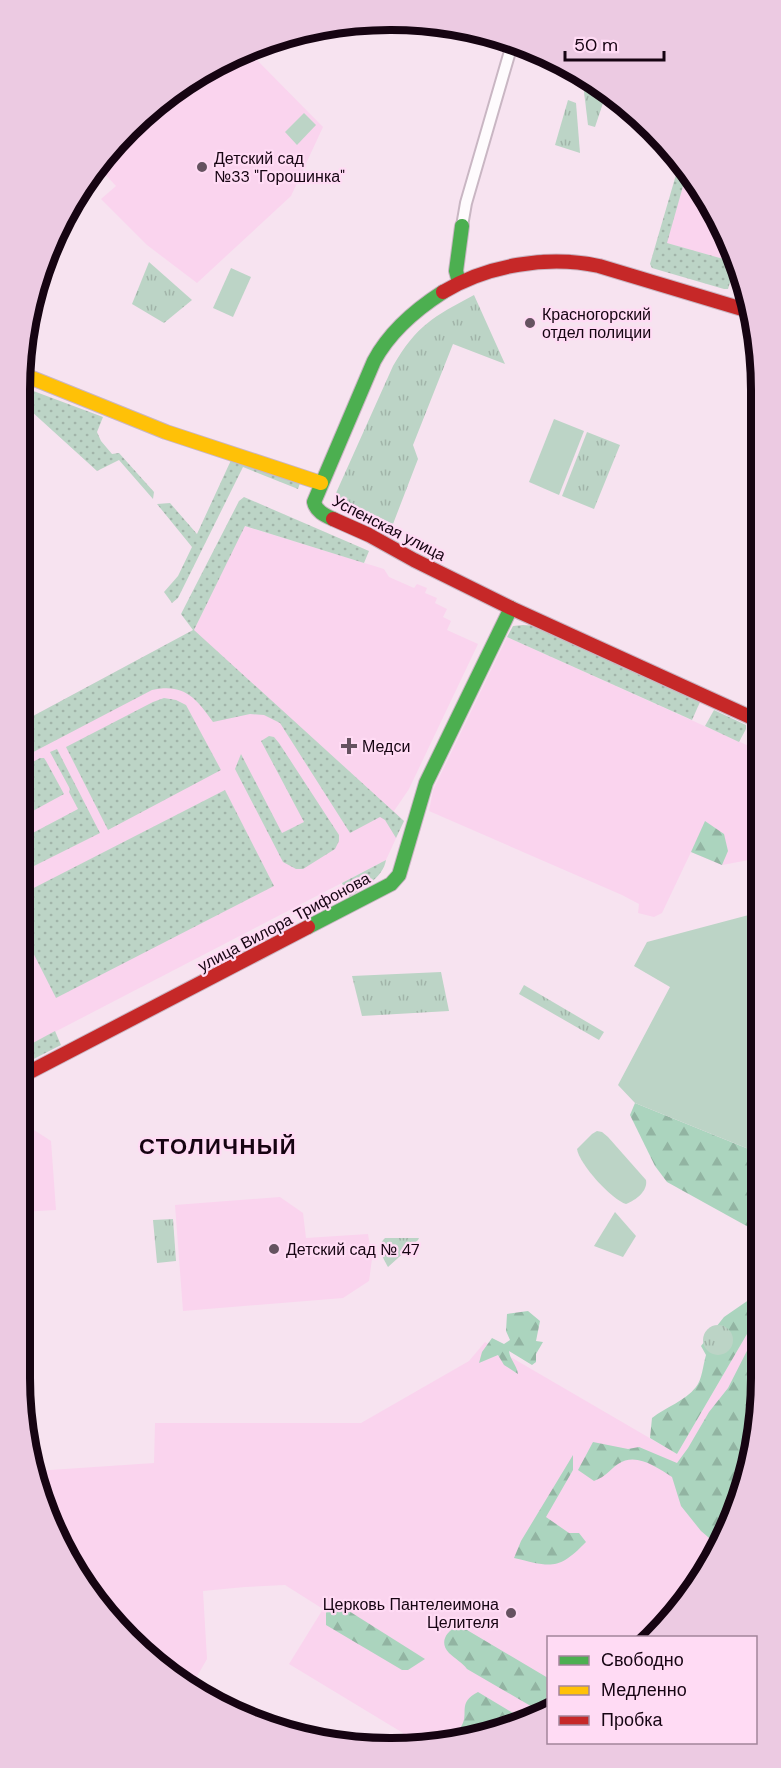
<svg xmlns="http://www.w3.org/2000/svg" width="781" height="1768" viewBox="0 0 781 1768" font-family="'DM Sans',sans-serif">
  <style>
    .built { fill: #fad4ee }
    .grass { fill: url(#grass-dots) }
    .forest { fill: url(#forest-firs) }
    .park { fill: url(#park-tufts) }
    .garden { fill: #bcd4c6 }
    .lines { fill: none; stroke-linecap: round; stroke-linejoin: round }
    .street-casing { stroke: #c9b6c3; stroke-width: 14 }
    .fast-casing { stroke: #c9b6c3; stroke-width: 16 }
    .slow-casing { stroke: #c9b6c3; stroke-width: 16 }
    .jam-casing { stroke: #c9b6c3; stroke-width: 16 }
    .street { stroke: #fefbfd; stroke-width: 10 }
    .fast { stroke: #4caf50; stroke-width: 14 }
    .slow { stroke: #ffc107; stroke-width: 14 }
    .jam { stroke: #c62828; stroke-width: 14 }
    .poi-dot { fill: #655260; stroke: #ffdbf4; stroke-width: 2 }
    .labels { text-anchor: middle; dominant-baseline: central; stroke-width: 4.5; stroke-linejoin: round; paint-order: stroke }
    .poi-label { font-size: 16px; fill: #160412; stroke: #ffdbf4; text-anchor: start }
    .street-label { font-size: 16px; fill: #160412; stroke: #ffdbf4 }
    .district-label { font-size: 22px; font-weight: bold; letter-spacing: 1.5px; fill: #160412; stroke: #ffdbf4 }
    .rim { fill: none; stroke: #160412; stroke-width: 8 }
  </style>
  <defs>
    <pattern id="grass-dots" width="8" height="8" patternUnits="userSpaceOnUse" patternTransform="scale(1.5)"><rect width="8" height="8" fill="#bcd4c6"/><path d="M2 2h.1M6 6h.1" fill="none" stroke="#a1b4a9" stroke-width="1.8" stroke-linecap="round"/></pattern>
    <pattern id="forest-firs" width="22" height="20" patternUnits="userSpaceOnUse" patternTransform="scale(1.5)"><rect width="22" height="20" fill="#abd4be"/><path d="M5 1l3.5 6h-7zM16 11l3.5 6h-7z" fill="#92b4a2"/></pattern>
    <pattern id="park-tufts" width="24" height="20" patternUnits="userSpaceOnUse" patternTransform="scale(1.5)"><rect width="24" height="20" fill="#bcd4c6"/><path d="M3 7l-1-3M5 7V3M7 7l1-3M15 17l-1-3M17 17v-4M19 17l1-3" fill="none" stroke="#a1b4a9"/></pattern>
  </defs>
  <rect width="100%" height="100%" fill="#f7e3f0"/>
  <g class="built">
    <path d="M 249,52 L 323,127 L 291,196 L 197,283 L 147,245 L 101,199 L 116,186 L 99,168 L 114,144 L 195,82 L 200,86 L 230,57 Z"/>
    <path d="M 687,172 L 723,227 L 734,262 L 666,243 Z"/>
    <path d="M 244,526 L 384,569 L 389,577 L 414,588 L 417,584 L 427,588 L 425,593 L 437,598 L 435,603 L 447,609 L 443,617 L 451,621 L 447,630 L 478,644 L 409,789 L 394,811 L 404,821 L 386,860 L 20,1050 L 20,723 L 194,630 Z"/>
    <path d="M 507,637 L 760,751 L 760,858 L 722,865 L 691,852 L 662,913 L 654,917 L 638,913 L 639,904 L 622,895 L 429,811 L 433,790 Z"/>
    <path d="M 20,1121 L 51,1141 L 56,1210 L 20,1212 Z"/>
    <path d="M 280,1197 L 303,1213 L 306,1238 L 368,1234 L 372,1259 L 369,1281 L 343,1298 L 183,1311 L 175,1205 Z"/>
    <path d="M 761,1310 L 761,1377 L 742,1497 L 670,1622 L 651,1637 L 548,1638 L 548,1709 L 463,1741 L 398,1741 L 403,1733 L 289,1664 L 323,1609 L 285,1585 L 245,1587 L 203,1591 L 207,1659 L 192,1685 L 179,1677 L 111,1622 L 39,1497 L 35,1471 L 154,1463 L 155,1423 L 361,1423 L 469,1361 L 485,1342 L 677,1454 Z"/>
  </g>
  <g class="grass">
    <path d="M 680,161 L 687,172 L 667,243 L 734,262 L 735,265 L 728,289 L 724,289 L 652,268 L 650,264 Z"/>
    <path d="M 20,386 L 103,417 L 97,432 L 101,441 L 112,454 L 119,453 L 154,492 L 153,499 L 119,460 L 97,471 L 20,401 Z"/>
    <path d="M 232,458 L 301,480 L 298,489 L 243,467 L 178,598 L 172,603 L 164,592 L 178,576 L 192,547 L 157,504 L 170,503 L 197,534 Z"/>
    <path d="M 244,497 L 369,551 L 364,563 L 245,526 L 194,630 L 404,821 L 396,838 L 385,820 L 380,817 L 350,833 L 280,723 L 264,715 L 250,714 L 213,722 C 196,698 184,683 152,690 L 20,759 L 20,723 L 193,630 L 181,614 L 239,501 Z"/>
    <path d="M 523,625 L 539,626 L 700,702 L 692,720 L 507,637 L 513,626 Z"/>
    <path d="M 164,698 L 176,700 L 186,705 L 221,770 L 108,830 L 66,747 L 153,702 Z"/>
    <path d="M 714,710 L 746,725 L 746,729 L 739,742 L 705,726 Z"/>
    <path d="M 269,736 L 274,737 L 279,743 L 339,835 L 339,841 L 335,849 L 303,869 L 296,869 L 283,862 L 235,769 L 241,754 L 282,833 L 304,822 L 261,741 Z"/>
    <path d="M 57,749 L 100,833 L 20,873 L 20,823 L 27,836 L 78,809 L 69,792 L 70,789 L 50,752 Z"/>
    <path d="M 40,758 L 44,758 L 46,761 L 64,794 L 31,812 L 20,790 L 20,769 Z"/>
    <path d="M 225,790 L 274,886 L 56,998 L 20,927 L 20,895 Z"/>
    <path d="M 386,860 C 383,878 363,888 349,897 L 342,883 Z"/>
    <path d="M 55,1031 L 61,1045 L 20,1066 L 20,1050 Z"/>
  </g>
  <g class="forest">
    <path d="M 705,821 L 724,834 L 728,851 L 722,865 L 691,852 Z"/>
    <path d="M 635,1103 L 761,1154 L 761,1234 L 667,1182 L 655,1166 L 630,1115 Z"/>
    <path d="M 761,1283 L 761,1310 L 677,1454 L 650,1438 L 652,1418 C 666,1407 685,1401 696,1387 C 702,1380 703,1365 706,1355 L 701,1346 L 724,1317 L 753,1297 Z"/>
    <path d="M 528,1311 L 540,1321 L 536,1341 L 543,1342 L 536,1354 L 536,1362 L 532,1365 L 509,1351 C 510,1360 517,1365 518,1374 L 504,1365 L 498,1355 L 479,1363 L 482,1352 L 492,1338 L 504,1344 L 510,1340 L 506,1331 L 507,1314 Z"/>
    <path d="M 761,1329 L 761,1377 L 742,1497 L 715,1543 L 701,1531 L 681,1506 L 672,1477 C 656,1467 636,1452 618,1464 C 608,1471 607,1476 594,1481 L 578,1470 L 593,1442 L 628,1449 L 639,1447 L 677,1463 L 688,1448 L 709,1412 L 728,1388 L 753,1339 Z"/>
    <path d="M 573,1455 L 573,1470 L 546,1517 L 569,1533 L 579,1533 L 586,1542 C 558,1571 551,1567 514,1558 L 521,1541 Z"/>
    <path d="M 333,1601 L 425,1659 L 408,1670 L 402,1670 L 326,1625 L 326,1613 Z"/>
    <path d="M 457,1627 L 467,1630 L 548,1678 L 548,1709 L 541,1712 L 467,1669 C 462,1662 455,1659 449,1653 C 439,1643 446,1631 457,1627 Z"/>
    <path d="M 478,1692 L 523,1719 L 502,1727 L 492,1721 L 485,1722 L 474,1731 L 473,1738 L 463,1741 L 451,1741 C 454,1736 459,1731 462,1725 C 469,1713 457,1703 478,1692 Z"/>
  </g>
  <g class="park">
    <path d="M 582,75 L 597,82 L 607,91 L 595,127 L 588,125 Z"/>
    <path d="M 568,100 L 576,103 L 580,153 L 555,145 Z"/>
    <path d="M 149,262 L 192,300 L 164,323 L 132,304 Z"/>
    <path d="M 474,295 L 505,364 L 453,344 L 413,445 L 418,459 L 393,524 L 338,497 L 336,493 L 393,366 C 417,325 433,317 474,295 Z"/>
    <path d="M 587,432 L 620,445 L 594,509 L 562,496 Z"/>
    <path d="M 441,972 L 449,1011 L 362,1016 L 352,976 Z"/>
    <path d="M 524,985 L 604,1032 L 599,1040 L 519,994 Z"/>
    <path d="M 173,1219 L 176,1261 L 157,1263 L 153,1220 Z"/>
    <path d="M 385,1238 L 419,1238 L 418,1240 L 388,1267 C 383,1257 375,1247 385,1238 Z"/>
    <circle cx="718" cy="1340" r="15"/>
  </g>
  <g class="garden">
    <path d="M 304,113 L 316,125 L 297,145 L 285,132 Z"/>
    <path d="M 231,268 L 251,277 L 233,317 L 213,308 Z"/>
    <path d="M 554,419 L 584,431 L 559,495 L 529,482 Z"/>
    <path d="M 760,912 L 761,1154 L 635,1103 L 618,1085 L 670,987 L 634,966 L 647,942 Z"/>
    <path d="M 597,1131 L 602,1132 L 608,1137 L 646,1180 C 648,1191 636,1200 626,1204 C 612,1200 579,1164 577,1149 L 592,1134 Z"/>
    <path d="M 615,1212 L 636,1236 L 623,1257 L 594,1246 Z"/>
  </g>
  <g class="lines">
    <g class="street-casing">
      <path id="street" d="M 462,226 L 466,203 L 513,41"/>
    </g>
    <g class="fast-casing">
      <g id="fast">
        <path d="M 459,282 L 456,271 L 462,226"/>
        <path d="M 333,519 C 324,515 316,511 314,502 L 374,361 C 390,331 415,310 443,292"/>
        <path d="M 308,927 L 391,884 L 399,875 L 426,783 L 511,608"/>
      </g>
    </g>
    <g class="slow-casing">
      <path id="slow" d="M 22,374 L 166,432 L 321,483"/>
    </g>
    <g class="jam-casing">
      <g id="jam">
        <path d="M 443,292 C 487,265 548,255 599,266 L 749,311"/>
        <path d="M 333,519 L 369,535 L 414,560 L 511,608 L 759,721"/>
        <path d="M 20,1077 L 308,927"/>
      </g>
    </g>
    <use href="#street" class="street"/>
    <use href="#fast" class="fast"/>
    <use href="#slow" class="slow"/>
    <use href="#jam" class="jam"/>
  </g>
  <g class="poi-dot">
    <circle cx="202" cy="167" r="6"/>
    <circle cx="530" cy="323" r="6"/>
    <path d="M346 737h6v6h6v6h-6v6h-6v-6h-6v-6h6z"/>
    <circle cx="274" cy="1249" r="6"/>
    <circle cx="511" cy="1613" r="6"/>
  </g>
  <g class="labels">
    <g class="poi-label">
      <text x="214" y="158">Детский сад<tspan x="214" dy="18">№33 "Горошинка"</tspan></text>
      <text x="542" y="314">Красногорский<tspan x="542" dy="18">отдел полиции</tspan></text>
      <text x="362" y="746">Медси</text>
      <text x="286" y="1249">Детский сад № 47</text>
      <text x="499" y="1604" text-anchor="end">Церковь Пантелеимона<tspan x="499" dy="18">Целителя</tspan></text>
    </g>
    <g class="street-label">
      <text transform="translate(389 528) rotate(27)">Успенская улица</text>
      <text transform="translate(284 922) rotate(-28)">улица Вилора Трифонова</text>
    </g>
    <g class="district-label">
      <text x="218" y="1146">СТОЛИЧНЫЙ</text>
    </g>
  </g>
  <path d="M0 0H781V1768H0ZM390 30H391A360 360 0 0 1 751 390V1378A360 360 0 0 1 391 1738H390A360 360 0 0 1 30 1378V390A360 360 0 0 1 390 30Z" fill="#eccae2" fill-rule="evenodd"/>
  <path class="rim" d="M390 30H391A360 360 0 0 1 751 390V1378A360 360 0 0 1 391 1738H390A360 360 0 0 1 30 1378V390A360 360 0 0 1 390 30Z"/>
  <rect x="547" y="1636" width="210" height="108" fill="#ffdbf4" stroke="#a2859a" stroke-width="1.5"/>
  <rect x="559" y="1656" width="30" height="9" fill="#4caf50" stroke="#a2859a" stroke-width="1.5"/>
  <text x="601" y="1666" font-size="18" fill="#160412">Свободно</text>
  <rect x="559" y="1686" width="30" height="9" fill="#ffc107" stroke="#a2859a" stroke-width="1.5"/>
  <text x="601" y="1696" font-size="18" fill="#160412">Медленно</text>
  <rect x="559" y="1716" width="30" height="9" fill="#c62828" stroke="#a2859a" stroke-width="1.5"/>
  <text x="601" y="1726" font-size="18" fill="#160412">Пробка</text>
  <path d="M565 51v9h99v-9" fill="none" stroke="#160412" stroke-width="3"/>
  <text x="574" y="51" font-size="18" fill="#160412" stroke="#ffdbf4" stroke-width="4.5" paint-order="stroke">50 m</text>
</svg>
